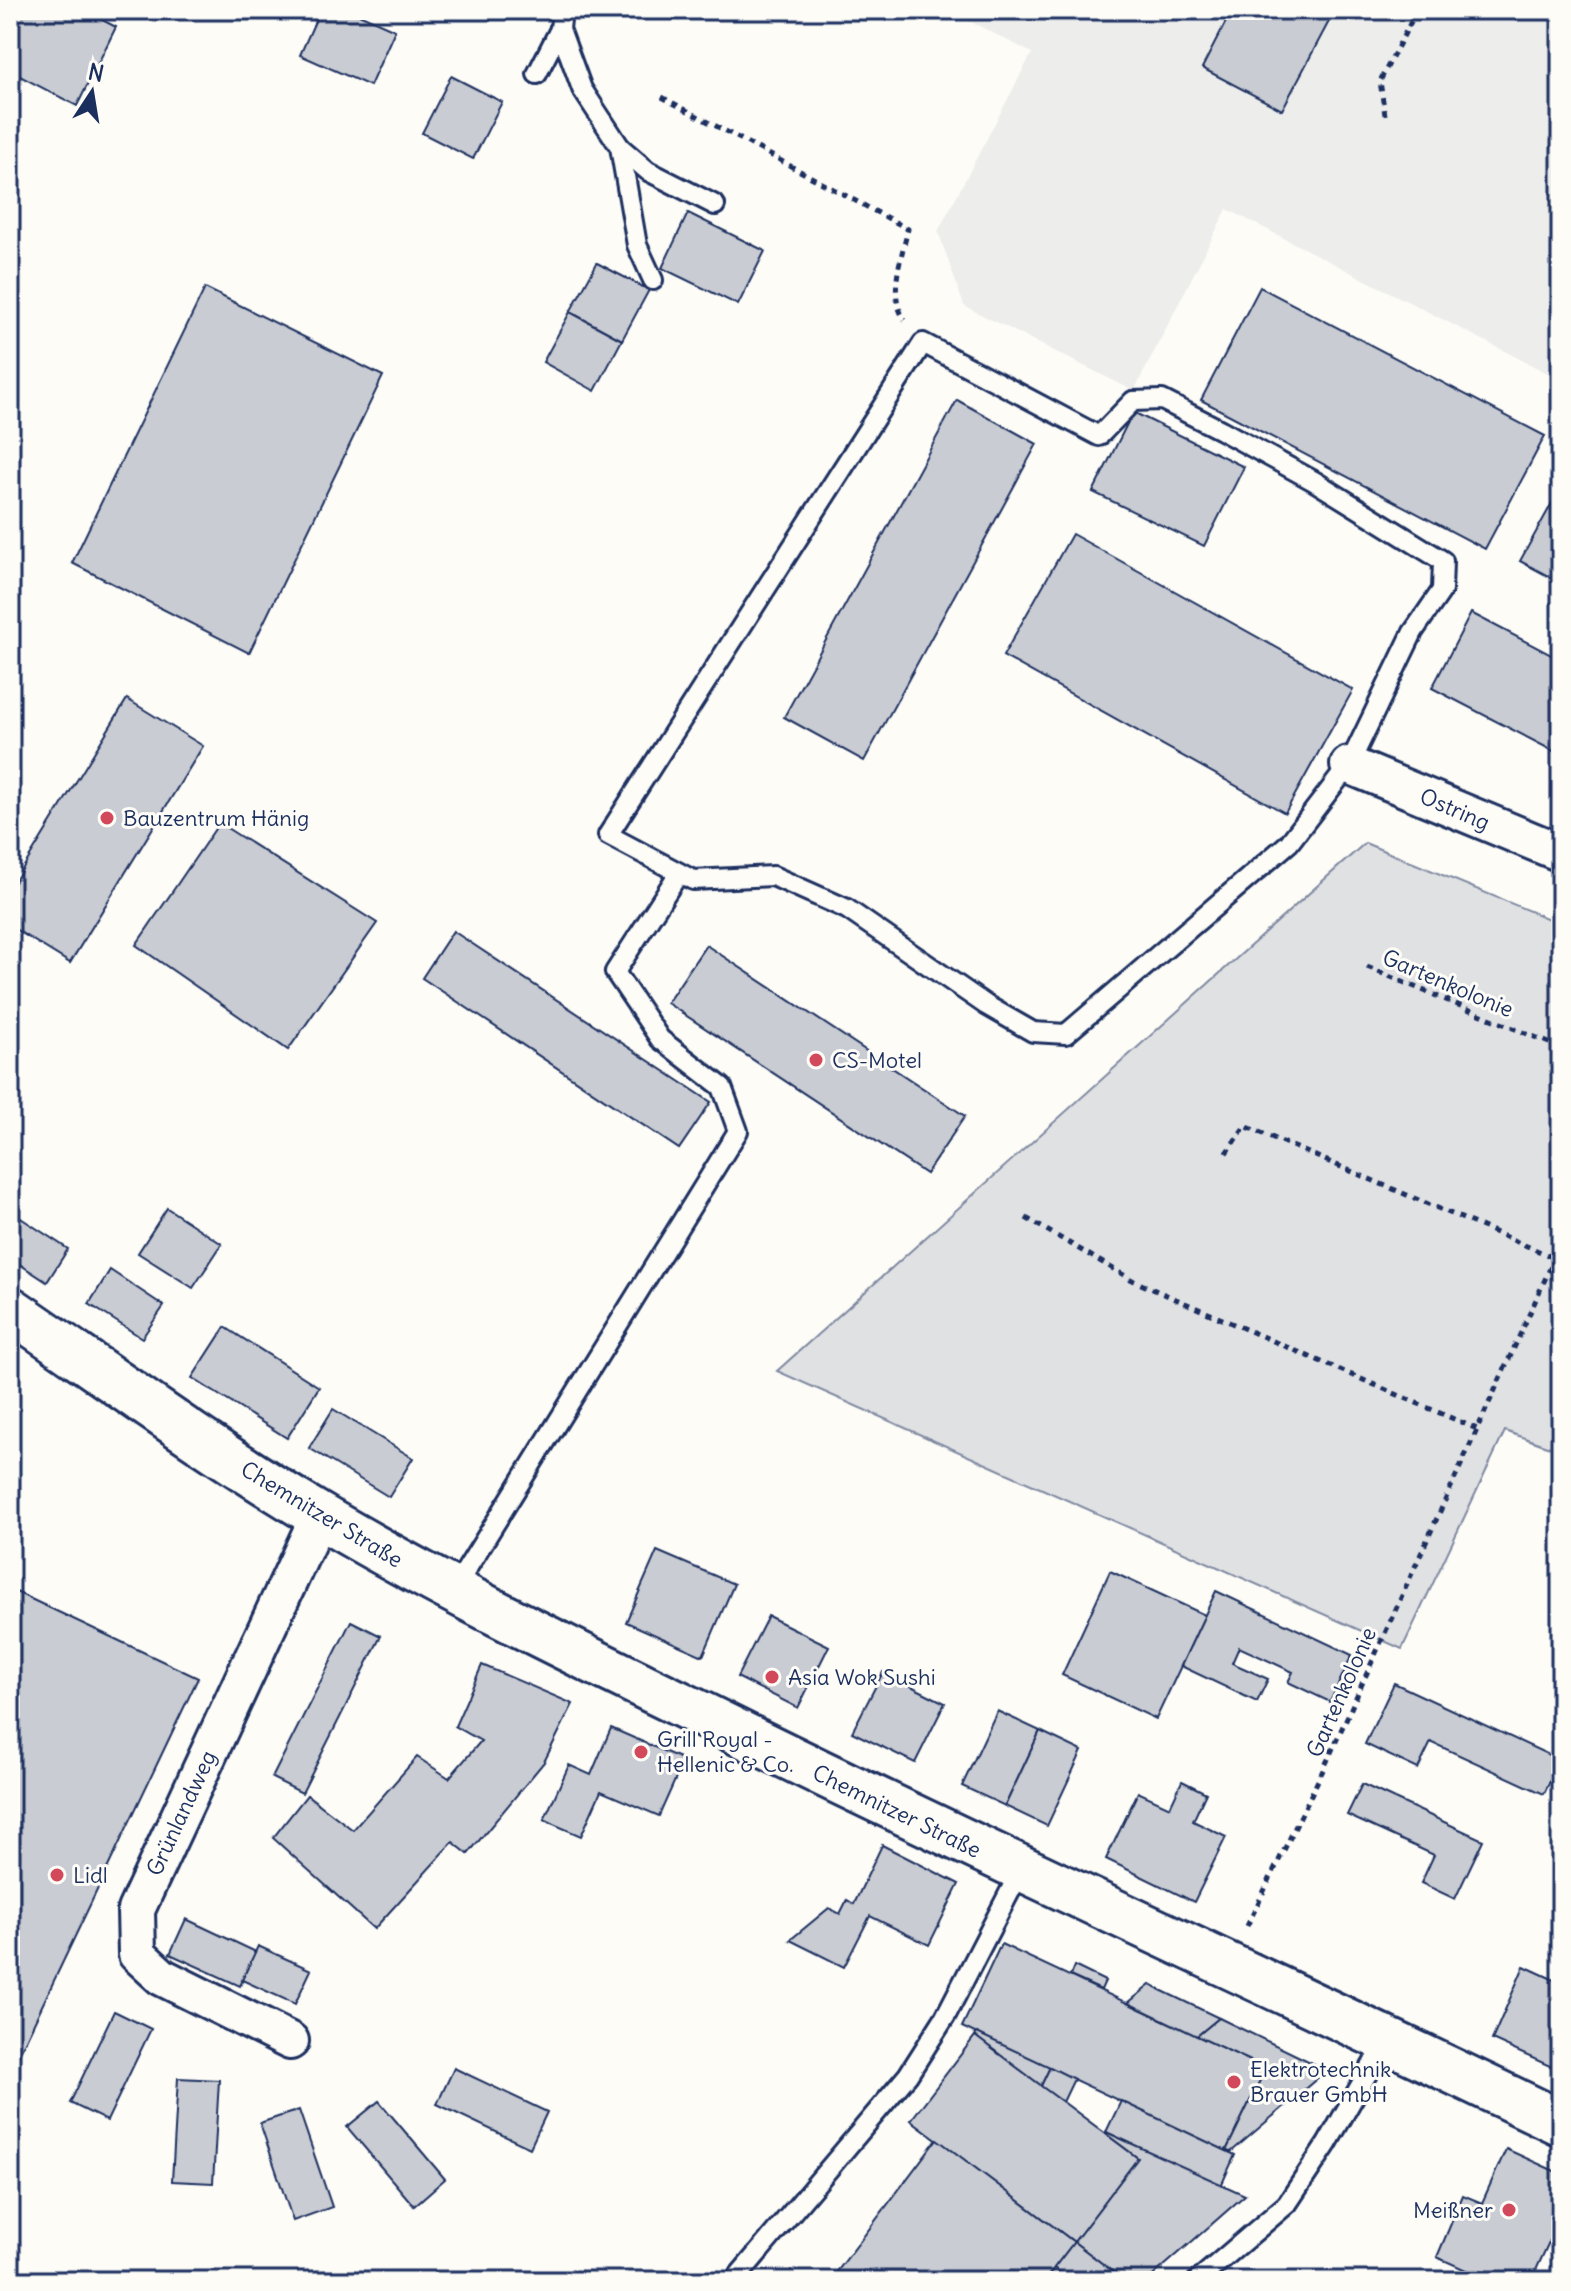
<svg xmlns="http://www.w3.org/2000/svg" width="1571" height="2291" viewBox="0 0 1571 2291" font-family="Delius,sans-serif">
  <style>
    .built { fill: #edeeec }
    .green { fill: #e0e1e3; stroke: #7e88a0; stroke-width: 2 }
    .building { fill: #c9ccd3; stroke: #1b2f5e; stroke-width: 2 }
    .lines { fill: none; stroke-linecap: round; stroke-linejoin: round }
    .service-casing { stroke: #1b2f5e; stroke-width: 24 }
    .minor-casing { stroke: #1b2f5e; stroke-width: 42 }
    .tertiary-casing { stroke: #1b2f5e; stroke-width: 50 }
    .path { stroke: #1b2f5e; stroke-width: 5; stroke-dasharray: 6 6; stroke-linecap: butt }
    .service { stroke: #fdfcf7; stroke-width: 18 }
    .minor { stroke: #fdfcf7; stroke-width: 36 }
    .tertiary { stroke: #fdfcf7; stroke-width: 44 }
    .poi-dot { fill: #d1495b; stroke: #fdfcf7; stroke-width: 3 }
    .labels { text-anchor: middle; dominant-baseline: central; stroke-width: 6; stroke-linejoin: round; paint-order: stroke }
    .street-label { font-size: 22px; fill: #1b2f5e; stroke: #fdfcf7 }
    .poi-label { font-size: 22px; fill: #1b2f5e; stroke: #fdfcf7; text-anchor: start }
  </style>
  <rect width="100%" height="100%" fill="#fdfcf7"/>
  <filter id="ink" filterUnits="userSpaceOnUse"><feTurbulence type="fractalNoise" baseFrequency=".0125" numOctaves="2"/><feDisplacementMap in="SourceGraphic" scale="16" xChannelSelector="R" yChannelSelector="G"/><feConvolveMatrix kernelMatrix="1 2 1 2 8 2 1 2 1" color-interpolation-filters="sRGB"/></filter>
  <g filter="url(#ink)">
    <path class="built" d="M 937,10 L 1561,10 L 1561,380 L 1227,209 L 1134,391 L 964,306 L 938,231 L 1032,53 L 971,22 Z"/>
    <path class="green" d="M 1365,843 L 1561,924 L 1561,1451 L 1505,1431 L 1402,1649 L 777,1371 Z"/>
    <g class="building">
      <path d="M 10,10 L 83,10 L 116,27 L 77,106 L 10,71 Z"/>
      <path d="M 320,10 L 350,10 L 395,30 L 370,86 L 300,55 Z"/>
      <path d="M 1232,10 L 1335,10 L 1282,110 L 1202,68 Z"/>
      <path d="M 451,76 L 502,102 L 473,159 L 422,133 Z"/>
      <path d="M 688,213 L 765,251 L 738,305 L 662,268 Z"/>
      <path d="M 597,263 L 649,290 L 622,340 L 570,312 Z"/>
      <path d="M 1260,287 L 1545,436 L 1485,549 L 1201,400 Z"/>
      <path d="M 205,288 L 383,376 L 249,653 L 72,563 Z"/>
      <path d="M 570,312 L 622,340 L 595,391 L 543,362 Z"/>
      <path d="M 957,400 L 1037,444 L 864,761 L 784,717 Z"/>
      <path d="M 1133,412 L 1244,467 L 1204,546 L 1093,492 Z"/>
      <path d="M 1561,487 L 1561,583 L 1520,561 Z"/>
      <path d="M 1072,534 L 1353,690 L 1285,813 L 1003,656 Z"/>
      <path d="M 1471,613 L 1561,660 L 1561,755 L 1432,688 Z"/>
      <path d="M 127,699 L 203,746 L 70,963 L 10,926 L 10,889 Z"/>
      <path d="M 219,823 L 377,923 L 288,1050 L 136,945 Z"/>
      <path d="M 453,931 L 711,1102 L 679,1149 L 422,978 Z"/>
      <path d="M 706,945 L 965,1116 L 926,1174 L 667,1003 Z"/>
      <path d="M 167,1208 L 222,1244 L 193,1288 L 138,1253 Z"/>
      <path d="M 10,1211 L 68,1249 L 47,1282 L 10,1258 Z"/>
      <path d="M 110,1270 L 164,1306 L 142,1338 L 89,1304 Z"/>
      <path d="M 225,1327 L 319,1387 L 287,1438 L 192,1378 Z"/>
      <path d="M 333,1409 L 413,1458 L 389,1497 L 309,1448 Z"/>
      <path d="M 657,1551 L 734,1584 L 703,1656 L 626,1622 Z"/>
      <path d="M 1110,1571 L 1205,1615 L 1156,1719 L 1062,1675 Z"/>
      <path d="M 1216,1591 L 1352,1655 L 1330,1702 L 1288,1682 L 1293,1672 L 1239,1647 L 1232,1663 L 1268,1679 L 1257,1702 L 1181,1666 Z"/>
      <path d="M 16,1592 L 198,1678 L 10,2073 L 10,1604 Z"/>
      <path d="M 768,1616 L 829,1646 L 798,1708 L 737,1677 Z"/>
      <path d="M 351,1621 L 381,1636 L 302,1793 L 272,1778 Z"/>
      <path d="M 482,1665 L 573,1704 L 544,1762 L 468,1854 L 453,1842 L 374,1929 L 273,1838 L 307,1795 L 353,1830 L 417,1757 L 449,1778 L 481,1741 L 455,1726 Z"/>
      <path d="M 883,1672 L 945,1703 L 915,1763 L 852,1732 Z"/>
      <path d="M 1394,1683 L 1560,1760 L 1544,1794 L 1431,1742 L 1418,1769 L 1365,1744 Z"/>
      <path d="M 997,1711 L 1040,1731 L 1005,1806 L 962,1786 Z"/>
      <path d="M 611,1728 L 684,1760 L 659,1816 L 601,1791 L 581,1836 L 544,1820 L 569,1765 L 591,1775 Z"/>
      <path d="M 1040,1731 L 1082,1751 L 1047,1826 L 1005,1806 Z"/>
      <path d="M 1182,1781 L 1206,1793 L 1193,1821 L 1226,1837 L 1194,1902 L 1106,1859 L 1138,1792 L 1170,1807 Z"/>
      <path d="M 1362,1784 L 1483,1840 L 1455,1899 L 1421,1883 L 1434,1855 L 1347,1815 Z"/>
      <path d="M 882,1845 L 959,1884 L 929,1945 L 870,1916 L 844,1967 L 790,1940 L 829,1908 L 840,1914 L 847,1900 L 854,1904 Z"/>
      <path d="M 186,1919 L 256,1952 L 240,1986 L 170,1954 Z"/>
      <path d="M 1001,1944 L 1266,2068 L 1226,2151 L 962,2027 Z"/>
      <path d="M 258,1946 L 311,1970 L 295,2004 L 242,1980 Z"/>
      <path d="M 1074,1966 L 1105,1981 L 1101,1990 L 1070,1976 Z"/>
      <path d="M 1524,1966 L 1561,1983 L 1561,2071 L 1492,2040 Z"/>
      <path d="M 1150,1985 L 1219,2018 L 1197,2036 L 1128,2003 Z"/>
      <path d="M 114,2011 L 151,2029 L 107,2121 L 70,2103 Z"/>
      <path d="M 1219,2018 L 1327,2070 L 1231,2152 L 1226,2151 L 1266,2068 L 1197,2036 Z"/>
      <path d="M 977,2033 L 1050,2067 L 1041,2086 L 975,2036 Z"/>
      <path d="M 975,2036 L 1138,2158 L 1074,2242 L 911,2120 Z"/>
      <path d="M 1050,2067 L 1074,2079 L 1063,2102 L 1041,2086 Z"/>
      <path d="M 454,2068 L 547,2112 L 530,2148 L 437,2104 Z"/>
      <path d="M 178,2078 L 219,2080 L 213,2183 L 172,2181 Z"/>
      <path d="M 379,2101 L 445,2179 L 414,2206 L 347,2127 Z"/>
      <path d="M 1121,2101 L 1235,2155 L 1221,2186 L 1106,2132 Z"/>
      <path d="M 299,2110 L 332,2207 L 293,2221 L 260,2123 Z"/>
      <path d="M 1106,2132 L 1245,2195 L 1147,2281 L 1125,2281 L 1074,2242 L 1138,2158 L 1106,2134 Z"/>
      <path d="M 937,2139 L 1074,2242 L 1044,2281 L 830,2281 Z"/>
      <path d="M 1506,2149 L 1561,2174 L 1561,2216 L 1531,2281 L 1490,2281 L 1437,2257 L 1463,2195 L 1482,2203 Z"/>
      <path d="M 1074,2242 L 1125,2281 L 1071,2281 L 1054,2268 Z"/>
    </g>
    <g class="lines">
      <g class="service-casing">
        <g id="service">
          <path d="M 562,10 L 560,29 L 582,89 L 620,147 L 637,245 L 653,280"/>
          <path d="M 537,74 L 560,29"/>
          <path d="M 620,147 L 648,171 L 715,205"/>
          <path d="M 923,343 L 1099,436 L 1133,401 L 1162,400 L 1221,430 L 1314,481 L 1443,561 L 1442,590 L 1413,632 L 1349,765 L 1289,843 L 1066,1034 L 1033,1032 L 986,1005 L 847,909 L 773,876 L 693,880 L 608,835 Z"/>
          <path d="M 453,1591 L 738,1131 L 722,1087 L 660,1039 L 615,972 L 679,873"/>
          <path d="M 734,2281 L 908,2075 L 945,2017 L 1021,1870"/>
          <path d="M 1197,2281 L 1287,2204 L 1327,2144 L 1387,2039"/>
        </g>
      </g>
      <g class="minor-casing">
        <g id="minor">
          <path d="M 1349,765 L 1561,853"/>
          <path d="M 290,2041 L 162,1977 L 137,1954 L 136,1910 L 319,1516"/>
        </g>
      </g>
      <g class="tertiary-casing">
        <path id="tertiary" d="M 10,1309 C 112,1379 212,1452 318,1515 C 446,1591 582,1656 717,1722 C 996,1860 1280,1987 1561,2123"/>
      </g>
      <g class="path">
        <path d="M 662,97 L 908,229 C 902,256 887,295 905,320"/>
        <path d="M 1385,115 L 1380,81 L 1417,10"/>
        <path d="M 1367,967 L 1561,1048"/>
        <path d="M 1226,1153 L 1245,1126 L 1555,1258"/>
        <path d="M 1026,1218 L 1134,1281 L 1477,1429"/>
        <path d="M 1247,1926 L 1324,1768 L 1561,1244"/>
      </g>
      <use href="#service" class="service"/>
      <use href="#minor" class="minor"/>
      <use href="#tertiary" class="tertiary"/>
    </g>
  </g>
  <g class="poi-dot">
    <circle cx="107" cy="818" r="8"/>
    <circle cx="816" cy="1060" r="8"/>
    <circle cx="772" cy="1677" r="8"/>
    <circle cx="641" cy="1752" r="8"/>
    <circle cx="57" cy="1875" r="8"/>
    <circle cx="1234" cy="2082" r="8"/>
    <circle cx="1509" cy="2210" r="8"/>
  </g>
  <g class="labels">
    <g class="street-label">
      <text transform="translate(1455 809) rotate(23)">Ostring</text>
      <text transform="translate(1448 983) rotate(23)">Gartenkolonie</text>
      <text transform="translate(322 1514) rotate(31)">Chemnitzer Straße</text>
      <text transform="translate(1341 1692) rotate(-66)">Gartenkolonie</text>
      <text transform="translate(897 1811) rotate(26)">Chemnitzer Straße</text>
      <text transform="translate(181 1813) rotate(-65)">Grünlandweg</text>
    </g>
    <g class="poi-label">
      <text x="123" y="818">Bauzentrum Hänig</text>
      <text x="832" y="1060">CS-Motel</text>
      <text x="788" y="1677">Asia Wok Sushi</text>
      <text x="657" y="1739">Grill Royal -<tspan x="657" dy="25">Hellenic &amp; Co.</tspan></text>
      <text x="73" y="1875">Lidl</text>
      <text x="1250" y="2069">Elektrotechnik<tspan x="1250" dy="25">Brauer GmbH</tspan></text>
      <text x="1493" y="2210" text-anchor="end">Meißner</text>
    </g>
  </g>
  <rect width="1571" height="2291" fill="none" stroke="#fdfcf7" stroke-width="40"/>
  <rect x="20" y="20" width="1531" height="2251" fill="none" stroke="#1b2f5e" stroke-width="3" filter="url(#ink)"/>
  <g transform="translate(92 92) rotate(12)" stroke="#fdfcf7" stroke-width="6" paint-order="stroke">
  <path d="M0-6L14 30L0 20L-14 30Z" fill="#1b2f5e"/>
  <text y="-12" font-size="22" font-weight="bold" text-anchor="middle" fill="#1b2f5e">N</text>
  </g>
</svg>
